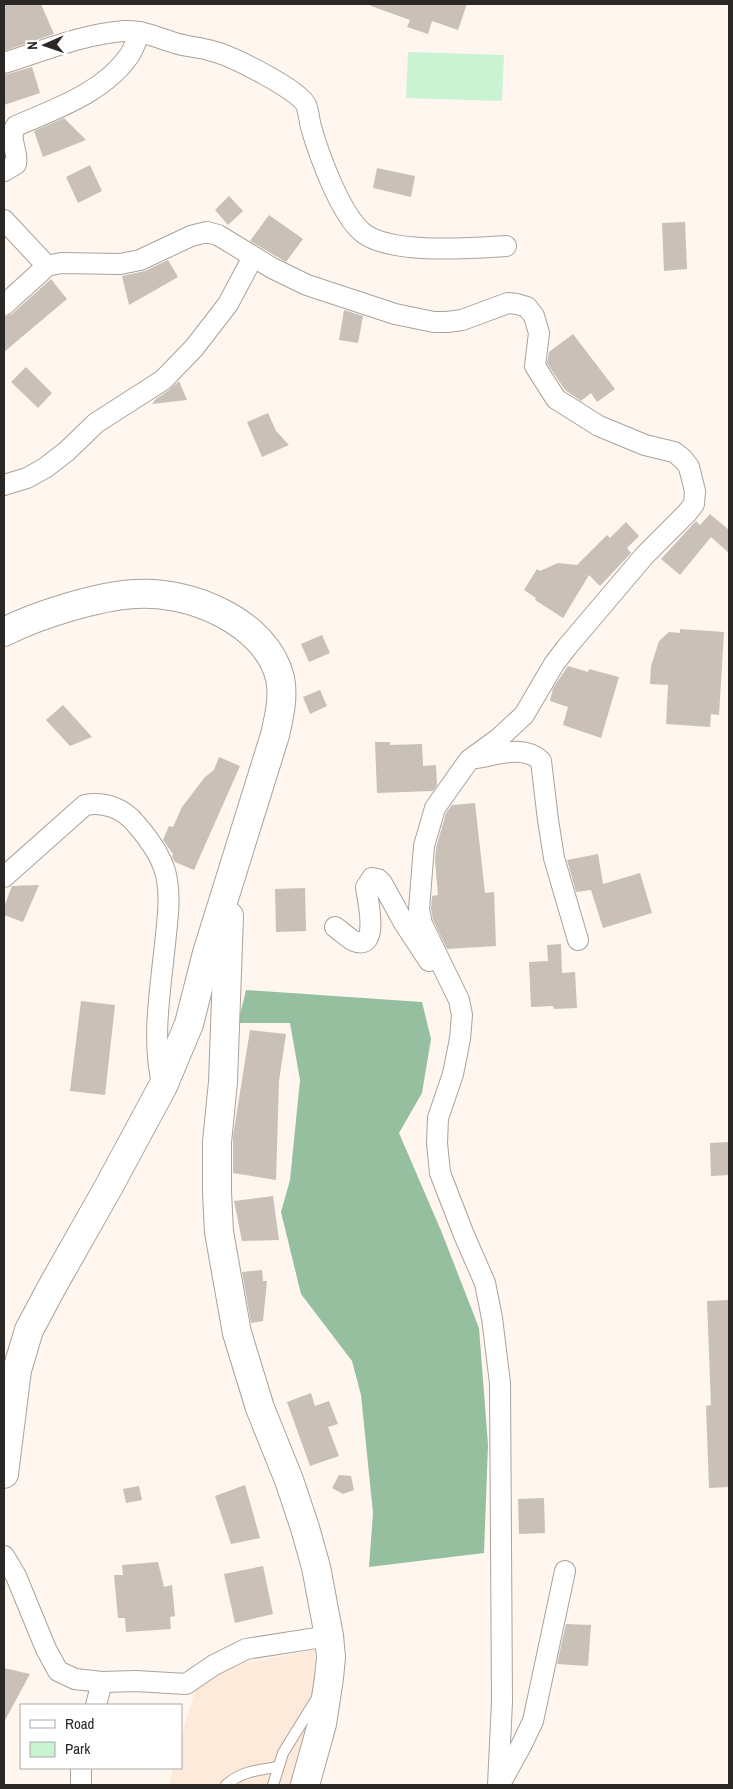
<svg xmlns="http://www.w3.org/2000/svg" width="733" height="1789" viewBox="0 0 733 1789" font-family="'Archivo Narrow',sans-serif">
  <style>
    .education { fill: #fdeada }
    .green { fill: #c9f3d2 }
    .forest { fill: #95bf9e }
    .building { fill: #c9c0b8 }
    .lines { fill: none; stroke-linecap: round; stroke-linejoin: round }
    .lane-casing { stroke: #aba29a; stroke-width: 12 }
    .street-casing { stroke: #aba29a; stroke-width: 22 }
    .secondary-casing { stroke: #aba29a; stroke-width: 30 }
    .lane { stroke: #fff; stroke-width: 10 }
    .street { stroke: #fff; stroke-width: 20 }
    .secondary { stroke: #fff; stroke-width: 28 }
  </style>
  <rect width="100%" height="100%" fill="#fef6ef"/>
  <path class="education" d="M 315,1650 L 313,1714 L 290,1785 L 169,1785 L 173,1768 L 181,1768 L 181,1738 L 195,1691 L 212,1674 L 228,1666 Z"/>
  <path class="green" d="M 408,52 L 504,55 L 502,101 L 406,98 Z"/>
  <path class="forest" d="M 246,990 L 422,1002 L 431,1039 L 422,1093 L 399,1133 L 442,1233 L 479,1328 L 488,1445 L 484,1553 L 369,1567 L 373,1513 L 361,1395 L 352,1361 L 301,1294 L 281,1212 L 290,1180 L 300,1080 L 290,1023 L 238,1023 Z"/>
  <g class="building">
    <path d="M 4,4 L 41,4 L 54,34 L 4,51 Z"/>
    <path d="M 371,4 L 467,4 L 458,30 L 432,21 L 428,34 L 407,27 L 410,20 L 371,6 Z"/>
    <path d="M 32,67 L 40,93 L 4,105 L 4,75 Z"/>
    <path d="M 64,118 L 86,140 L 43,157 L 34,131 Z"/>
    <path d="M 90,165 L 102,191 L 78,203 L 66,177 Z"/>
    <path d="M 377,168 L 415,176 L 411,197 L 373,188 Z"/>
    <path d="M 229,196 L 243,211 L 228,225 L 215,210 Z"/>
    <path d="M 269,215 L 303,239 L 286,262 L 250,241 Z"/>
    <path d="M 685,222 L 687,269 L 664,271 L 662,223 Z"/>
    <path d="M 168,260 L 178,277 L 129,305 L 122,276 L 145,271 Z"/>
    <path d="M 51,279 L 67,299 L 4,352 L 4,317 L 12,314 Z"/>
    <path d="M 344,310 L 363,316 L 358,343 L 339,340 Z"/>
    <path d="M 573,334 L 615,389 L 597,402 L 591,393 L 581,401 L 565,390 L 547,363 L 549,352 Z"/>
    <path d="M 26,367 L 52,393 L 38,408 L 11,382 Z"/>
    <path d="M 179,381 L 187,400 L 152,404 L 156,399 L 169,390 Z"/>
    <path d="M 268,413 L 276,431 L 289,445 L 262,457 L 247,422 Z"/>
    <path d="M 710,514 L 729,530 L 729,553 L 711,537 L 680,575 L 661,559 L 696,521 L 700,525 Z"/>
    <path d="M 626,522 L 639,536 L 627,548 L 631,553 L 600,586 L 589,575 L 563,618 L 535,600 L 536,598 L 524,590 L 537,569 L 540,571 L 558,563 L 577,565 L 607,535 L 610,538 Z"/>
    <path d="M 680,629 L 724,632 L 719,715 L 711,714 L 710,727 L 666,724 L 668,685 L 650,684 L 651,666 L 659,641 L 669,632 L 680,633 Z"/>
    <path d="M 322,635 L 330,653 L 309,662 L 301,644 Z"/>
    <path d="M 568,666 L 588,672 L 589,669 L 619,677 L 601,738 L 563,725 L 568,707 L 550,701 L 553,688 Z"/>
    <path d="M 320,690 L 327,706 L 310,714 L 303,697 Z"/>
    <path d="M 63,705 L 92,737 L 70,746 L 46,720 Z"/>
    <path d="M 375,742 L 390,742 L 390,745 L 422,744 L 423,766 L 436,765 L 437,785 L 433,791 L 377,793 Z"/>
    <path d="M 219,757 L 240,766 L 194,870 L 175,862 L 172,857 L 173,854 L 163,840 L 169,826 L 173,827 L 182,807 L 205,777 L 214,770 Z"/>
    <path d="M 475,803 L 485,893 L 494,892 L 496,946 L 447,949 L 433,920 L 431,908 L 432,896 L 438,895 L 435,861 L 436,848 L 446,813 L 452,805 Z"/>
    <path d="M 598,854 L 603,884 L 640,873 L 652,913 L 603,928 L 591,890 L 576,892 L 567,860 Z"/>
    <path d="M 39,885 L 23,922 L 4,915 L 4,907 L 12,886 Z"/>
    <path d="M 305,888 L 306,931 L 276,932 L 275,889 Z"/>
    <path d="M 561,944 L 562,973 L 575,972 L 577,1008 L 554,1009 L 553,1006 L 531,1007 L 529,962 L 548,961 L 547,945 Z"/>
    <path d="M 81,1001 L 115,1005 L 105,1095 L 70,1091 Z"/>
    <path d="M 250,1030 L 286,1034 L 279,1081 L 276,1180 L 233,1173 L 233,1136 Z"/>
    <path d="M 729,1142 L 729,1175 L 711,1176 L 710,1143 Z"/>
    <path d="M 273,1196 L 279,1240 L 242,1241 L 234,1201 Z"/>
    <path d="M 262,1270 L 263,1281 L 267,1281 L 263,1321 L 251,1323 L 242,1272 Z"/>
    <path d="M 729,1300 L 729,1487 L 709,1488 L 706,1406 L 711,1405 L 707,1301 Z"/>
    <path d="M 311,1393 L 315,1406 L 329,1401 L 338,1424 L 328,1427 L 339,1456 L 310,1466 L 287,1402 Z"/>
    <path d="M 339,1475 L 351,1476 L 354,1490 L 343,1494 L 332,1488 Z"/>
    <path d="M 245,1485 L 260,1538 L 231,1544 L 215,1496 Z"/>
    <path d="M 139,1486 L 142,1500 L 126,1503 L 123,1489 Z"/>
    <path d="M 544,1498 L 545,1533 L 519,1534 L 518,1499 Z"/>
    <path d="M 158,1562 L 164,1587 L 172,1585 L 175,1616 L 170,1617 L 171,1629 L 126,1632 L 125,1618 L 118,1618 L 114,1575 L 123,1575 L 122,1565 Z"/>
    <path d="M 263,1566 L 273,1614 L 235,1623 L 224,1574 Z"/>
    <path d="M 566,1624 L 591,1625 L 588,1666 L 557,1664 Z"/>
    <path d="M 4,1668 L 30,1674 L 4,1722 Z"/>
  </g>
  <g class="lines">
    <g class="lane-casing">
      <g id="lane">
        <path d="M 226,1785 C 242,1771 258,1770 278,1767"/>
        <path d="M 273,1785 L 283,1753 L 317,1698"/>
      </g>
    </g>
    <g class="street-casing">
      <g id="street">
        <path d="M 4,63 C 43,51 83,34 124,31 C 142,30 158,38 175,43 C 187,47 200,47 212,51 C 230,55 300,90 306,105 C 309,112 309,120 311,127 C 319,155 340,213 362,232 C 389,255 472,248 506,246"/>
        <path d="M 4,171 L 16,164 C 19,150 7,139 16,126 C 55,109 103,93 129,56 C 134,49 136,40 140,32"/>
        <path d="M 4,220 L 47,266"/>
        <path d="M 4,305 L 47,266 L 61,263 L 120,264 L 140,260 L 191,236 L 207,232 L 218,235 L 272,268 L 307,285 L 395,314 L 434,322 L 447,322 L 462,320 L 508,303 L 517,304 L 527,307 L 534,316 L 539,333 L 535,366 L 556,399 L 599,426 L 645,445 L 674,452 L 683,459 L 689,467 L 695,491 L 694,504 L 687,513 L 645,555 L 567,647 L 554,664 L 524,715 L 498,739 L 469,760 L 435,808 L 424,846 L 419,909 L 422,924 L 459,1000 L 462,1015 L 460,1039 L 453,1074 L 438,1118 L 437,1143 L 440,1173 L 464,1235 L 485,1283 L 492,1318 L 500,1383 L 502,1702 L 498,1785"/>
        <path d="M 4,485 L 27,478 L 45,468 L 67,451 L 96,423 L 163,380 L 194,348 L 228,304 L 253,257"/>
        <path d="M 476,758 C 497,755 524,744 541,761 L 548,820 L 554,858 L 578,940"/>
        <path d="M 4,877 L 85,805 C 105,801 124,809 136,824 C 150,840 164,859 167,880 C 170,898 168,916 166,934 C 162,980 150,1041 163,1086"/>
        <path d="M 335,927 C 341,931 348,938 354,941 C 381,952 367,897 366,887 L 372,878 L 378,879 L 382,883 L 404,923 L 429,961"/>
        <path d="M 4,1556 L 16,1576 L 46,1649 L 58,1671 L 75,1679 L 102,1682 L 136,1681 L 186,1684 L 214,1665 L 246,1649 L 329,1636"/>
        <path d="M 96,1705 L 102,1682"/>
        <path d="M 500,1784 L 521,1746 L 533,1721 L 565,1571"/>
        <path d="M 81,1785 L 81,1768"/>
      </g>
    </g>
    <g class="secondary-casing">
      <g id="secondary">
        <path d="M 4,632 C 37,615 98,596 135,594 C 188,590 266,621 280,678 C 284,697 279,717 275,735 L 207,953 L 189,1024 L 163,1086 L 108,1188 L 53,1285 L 29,1330 L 17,1370 L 4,1474"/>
        <path d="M 229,916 L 223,1082 L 217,1142 L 217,1192 L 219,1232 L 237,1333 L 260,1408 L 289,1480 L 305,1528 L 316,1567 L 329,1636 L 331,1657 L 329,1678 L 322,1724 L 305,1785"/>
      </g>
    </g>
    <use href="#lane" class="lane"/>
    <use href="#street" class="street"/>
    <use href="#secondary" class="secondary"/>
  </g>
  <rect width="733" height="1789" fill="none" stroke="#2b2724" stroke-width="10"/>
  <rect x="20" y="1704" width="162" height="65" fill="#ffffff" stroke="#aaa9a7"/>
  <rect x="30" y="1720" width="25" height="8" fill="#ffffff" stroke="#aaa9a7"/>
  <text x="65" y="1729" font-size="15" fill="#2b2724">Road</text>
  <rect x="30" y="1742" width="25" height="15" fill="#c9f3d2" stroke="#aaa9a7"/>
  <text x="65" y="1754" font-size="15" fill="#2b2724">Park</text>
  <g transform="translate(45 45) rotate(268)" stroke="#ffffff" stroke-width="4" paint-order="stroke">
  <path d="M0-4L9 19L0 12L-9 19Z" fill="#2b2724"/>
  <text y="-8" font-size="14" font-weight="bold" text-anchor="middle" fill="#2b2724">N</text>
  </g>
</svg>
